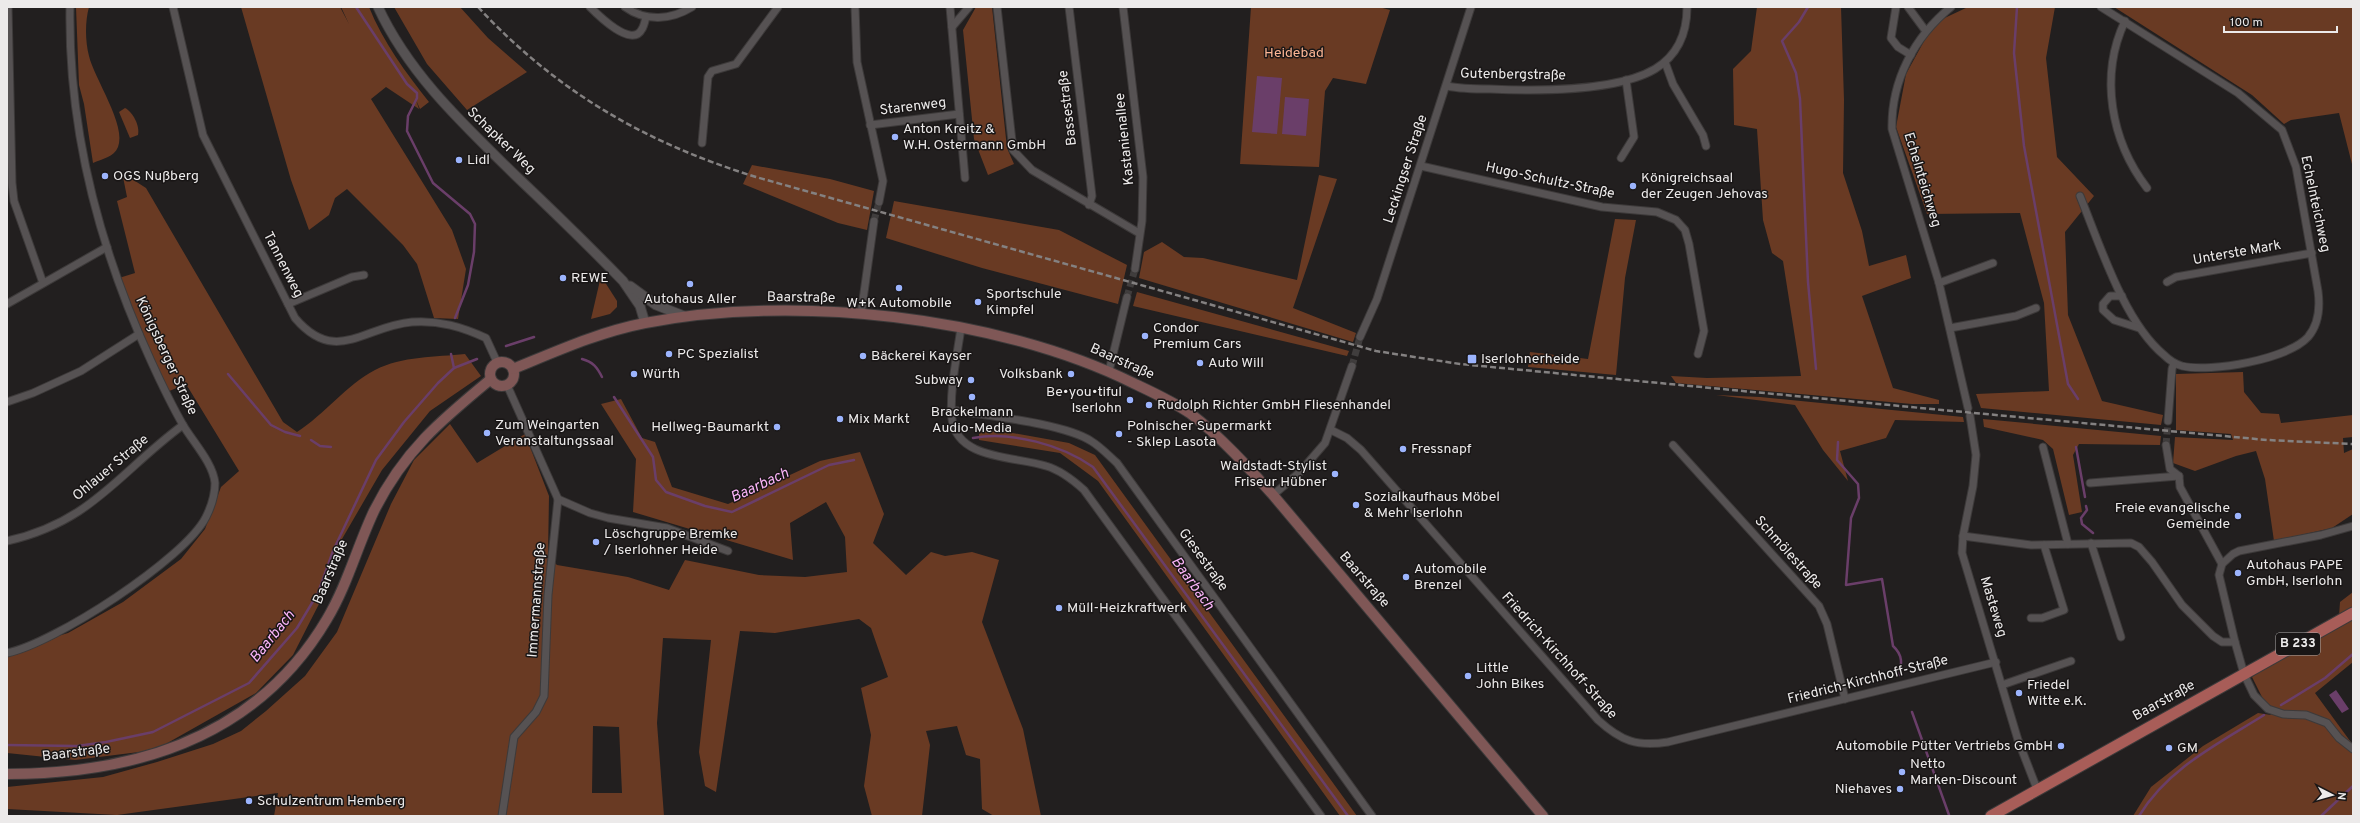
<svg xmlns="http://www.w3.org/2000/svg" width="2360" height="823" viewBox="0 0 2360 823" font-family="Overpass,sans-serif">
  <style>
    .green { fill: #693a23; fill-rule: evenodd }
    .water { fill: #6a3e69 }
    .lines { fill: none; stroke-linecap: round; stroke-linejoin: round }
    .stream { stroke: #6a3e69; stroke-width: 2.5 }
    .minor-tunnel { stroke: #403d3d; stroke-width: 7; stroke-dasharray: 7 3.5; stroke-linecap: butt }
    .minor-casing { stroke: #3d3a3a; stroke-width: 9 }
    .tertiary-casing { stroke: #3d3a3a; stroke-width: 11 }
    .secondary-casing { stroke: #3d3a3a; stroke-width: 12 }
    .primary-casing { stroke: #3d3a3a; stroke-width: 13 }
    .minor { stroke: #565253; stroke-width: 7 }
    .tertiary { stroke: #565253; stroke-width: 9 }
    .secondary { stroke: #7f5756; stroke-width: 10 }
    .primary { stroke: #a85d58; stroke-width: 11 }
    .rail { stroke: #848181; stroke-width: 2.5; stroke-dasharray: 6 3; stroke-linecap: butt }
    .poi-dot { fill: #9cb4fd; stroke: #191616; stroke-width: 1.5 }
    .labels { text-anchor: middle; dominant-baseline: central; stroke-width: 3; stroke-linejoin: round; paint-order: stroke }
    .shield { fill: #191616; stroke: #adaaaa; stroke-width: 1 }
    .shield-label { font-size: 13px; font-weight: bold; fill: #eceaea }
    .park-label { font-size: 14px; fill: #feb695; stroke: #191616 }
    .street-label { font-size: 14px; fill: #eceaea; stroke: #191616 }
    .poi-label { font-size: 14px; fill: #eceaea; stroke: #191616; text-anchor: start }
    .water-label { font-size: 15px; font-style: italic; fill: #fab4f8; stroke: #191616 }
  </style>
  <rect width="100%" height="100%" fill="#221f1f"/>
  <g class="green">
    <path d="M 76,7 L 89,7 C 85,21 85,41 89,56 C 94,78 127,126 118,147 C 114,157 102,159 93,163 L 84,104 L 79,85 Z"/>
    <path d="M 241,7 L 340,7 L 349,24 L 341,7 L 369,7 C 383,42 406,73 429,102 L 420,109 L 416,100 L 419,109 L 386,87 L 371,99 L 452,230 L 466,269 L 458,319 L 434,318 L 417,264 L 403,245 L 347,189 L 335,198 L 329,215 L 309,230 L 291,180 Z"/>
    <path d="M 394,7 L 460,7 L 488,38 L 527,72 L 467,110 L 427,64 Z"/>
    <path d="M 976,7 L 992,7 L 1007,148 L 1014,164 L 988,175 L 974,139 L 963,30 Z"/>
    <path d="M 1251,7 L 1379,7 L 1390,10 L 1366,84 L 1333,78 L 1325,91 L 1319,167 L 1240,164 Z"/>
    <path d="M 1757,7 L 1841,7 L 1844,100 L 1843,173 L 1862,231 L 1869,266 L 1906,255 L 1911,278 L 1862,296 L 1893,388 L 1939,400 L 1939,404 L 1912,404 L 1676,383 L 1671,376 L 1707,378 L 1801,376 L 1783,261 L 1772,253 L 1763,220 L 1757,129 L 1734,125 L 1733,69 L 1751,51 Z"/>
    <path d="M 1968,7 L 2055,7 L 2046,58 L 2057,157 L 2094,196 L 2065,232 L 2068,315 L 2102,401 L 2163,415 L 2161,425 L 1981,408 L 1976,394 L 2049,391 L 2044,303 L 2020,213 L 1927,214 L 1896,127 L 1906,74 L 1934,23 Z"/>
    <path d="M 2114,7 L 2353,7 L 2353,168 L 2339,113 L 2291,120 L 2284,124 L 2252,95 Z"/>
    <path d="M 125,108 C 133,112 140,126 138,135 L 130,138 L 119,112 Z"/>
    <path d="M 752,165 L 830,179 L 874,191 L 867,230 L 838,223 L 743,184 Z"/>
    <path d="M 1319,175 L 1337,179 L 1293,308 L 1356,333 L 1353,342 L 1139,278 L 1144,252 L 1162,242 L 1184,257 L 1203,258 L 1297,280 Z"/>
    <path d="M 123,177 L 132,179 L 146,188 L 283,422 L 297,432 C 325,414 346,385 375,370 C 402,356 436,357 465,354 L 481,376 L 430,411 L 382,470 L 342,539 L 319,604 L 293,655 L 256,693 L 155,750 L 75,760 L 7,753 L 7,651 L 68,633 L 123,602 L 181,559 L 205,529 L 221,487 L 239,471 L 186,384 L 167,392 L 119,278 L 135,273 L 117,201 L 127,197 Z"/>
    <path d="M 894,201 L 1059,230 L 1127,265 L 1118,304 L 982,268 L 886,238 Z"/>
    <path d="M 1615,219 L 1636,220 L 1625,278 L 1616,375 L 1528,367 L 1530,352 L 1588,359 Z"/>
    <path d="M 601,276 L 617,301 L 617,307 L 610,314 L 591,319 Z"/>
    <path d="M 1137,292 L 1349,351 L 1347,356 L 1133,306 Z"/>
    <path d="M 2243,372 L 2244,392 L 2261,413 L 2279,414 L 2281,423 L 2353,415 L 2353,437 L 2343,438 L 2344,453 L 2353,449 L 2353,514 L 2332,528 L 2274,541 L 2265,479 L 2256,451 L 2236,456 L 2195,471 L 2173,463 L 2175,437 L 2233,440 L 2231,434 L 2176,430 L 2176,374 Z"/>
    <path d="M 1716,395 L 1760,397 L 1963,417 L 1964,422 L 1895,420 L 1886,438 L 1840,451 L 1848,481 L 1823,450 L 1795,405 Z"/>
    <path d="M 621,399 L 642,438 L 655,442 L 672,487 L 728,504 L 820,461 L 860,452 L 884,514 L 873,543 L 906,575 L 931,552 L 945,556 L 972,552 L 999,560 L 982,622 L 1023,729 L 1041,816 L 994,816 L 982,809 L 980,759 L 966,755 L 957,726 L 926,731 L 930,745 L 922,816 L 872,816 L 864,786 L 871,735 L 861,688 L 888,677 L 871,628 L 859,619 L 775,633 L 740,631 L 716,792 L 705,786 L 699,752 L 711,640 L 663,638 L 657,723 L 664,816 L 274,816 L 278,793 L 117,815 L 7,809 L 7,787 L 103,777 L 157,762 L 213,744 L 241,731 L 266,711 L 305,676 L 337,632 L 391,504 L 414,460 L 450,424 L 477,463 L 525,434 L 549,496 L 548,556 L 557,565 L 628,577 L 669,590 L 685,560 L 759,575 L 805,577 L 847,572 L 845,537 L 826,502 L 790,523 L 793,560 L 633,512 L 636,459 L 601,404 ZM 593,726 L 619,727 L 622,793 L 592,793 Z"/>
    <path d="M 1983,419 L 2161,436 L 2160,445 L 2079,444 L 2073,455 L 2082,512 L 2069,515 L 2053,449 L 2043,440 L 1984,427 Z"/>
    <path d="M 979,427 L 1069,443 L 1095,455 L 1357,816 L 1340,816 L 1098,481 L 1060,453 L 979,440 Z"/>
    <path d="M 2353,592 L 2353,662 L 2315,693 L 2353,745 L 2353,816 L 2133,816 L 2151,787 L 2203,746 L 2258,713 L 2271,715 L 2252,677 L 2339,616 L 2340,602 Z"/>
  </g>
  <g class="water">
    <path d="M 1257,76 L 1282,78 L 1277,134 L 1252,132 Z"/>
    <path d="M 1285,97 L 1309,99 L 1306,136 L 1282,134 Z"/>
    <path d="M 2336,690 L 2349,709 L 2342,713 L 2329,695 Z"/>
  </g>
  <g class="lines">
    <g class="stream">
      <path d="M 356,7 L 407,84 L 417,93 L 417,98 L 408,116 L 407,131 L 433,183 L 470,214 L 475,224 L 474,252 L 468,285 L 455,318"/>
      <path d="M 1808,7 L 1799,22 L 1782,41 L 1796,73 L 1800,99 L 1808,282 L 1816,369"/>
      <path d="M 2017,7 L 2014,53 L 2024,146 L 2068,384 L 2078,399"/>
      <path d="M 506,346 L 534,337"/>
      <path d="M 451,354 L 454,368"/>
      <path d="M 582,359 C 593,362 597,367 602,377"/>
      <path d="M 228,374 L 271,425 L 285,432 L 300,436"/>
      <path d="M 614,397 L 653,457 L 656,480 L 666,492 L 705,506 L 732,512 L 829,465 L 854,460"/>
      <path d="M 973,438 C 1012,431 1062,445 1093,467 L 1348,816"/>
      <path d="M 311,440 L 320,446 L 331,447"/>
      <path d="M 1838,442 L 1837,460 L 1858,484 L 1859,498 L 1851,518 L 1846,585 L 1882,579 L 1893,646 C 1903,655 1902,664 1899,675"/>
      <path d="M 2076,447 L 2085,497"/>
      <path d="M 2086,506 L 2087,510 L 2081,518 L 2082,524 L 2093,533"/>
      <path d="M 2281,705 L 2325,678 L 2353,654"/>
      <path d="M 1912,712 L 1949,815"/>
      <path d="M 7,745 L 77,746 L 106,742 L 153,732 L 249,683 L 297,628 L 318,593 L 333,551 L 376,460 L 404,422 L 438,383 L 454,368 L 477,359"/>
      <path d="M 2139,816 C 2168,768 2218,744 2264,715"/>
      <path d="M 2321,816 L 2353,786"/>
    </g>
    <g class="minor-tunnel">
      <path d="M 874,221 L 879,202"/>
      <path d="M 1127,297 L 1135,269"/>
      <path d="M 1352,366 L 1360,337"/>
      <path d="M 2166,445 L 2168,421"/>
    </g>
    <g class="minor-casing">
      <g id="minor">
        <path d="M 8,7 L 12,183 L 14,201 L 43,283"/>
        <path d="M 173,7 L 203,135 L 295,318 C 336,366 364,326 412,322 C 439,320 462,327 486,338 L 497,362"/>
        <path d="M 590,7 C 598,15 632,49 642,29 C 644,26 645,21 646,17"/>
        <path d="M 625,7 C 646,22 671,20 692,7"/>
        <path d="M 855,7 L 857,62 L 883,181 L 879,202"/>
        <path d="M 950,7 L 965,178"/>
        <path d="M 997,7 L 1013,150 L 1032,170 L 1139,233"/>
        <path d="M 1069,7 L 1092,196 L 1089,205"/>
        <path d="M 1123,7 L 1143,177 L 1142,221 L 1135,269"/>
        <path d="M 1896,7 L 1891,38 L 1898,47 L 1911,55"/>
        <path d="M 1908,7 L 1925,30"/>
        <path d="M 1951,7 C 1914,37 1891,81 1892,129 L 1939,283 L 1968,408"/>
        <path d="M 2125,21 C 2099,76 2111,141 2147,188"/>
        <path d="M 952,27 L 969,7"/>
        <path d="M 1665,62 L 1673,84 L 1703,135 L 1706,146"/>
        <path d="M 1447,86 C 1461,89 1476,89 1490,89 C 1535,91 1616,92 1655,69 C 1678,55 1687,32 1687,7"/>
        <path d="M 870,125 L 959,114"/>
        <path d="M 702,143 L 708,77 L 712,71 L 736,64 L 778,7"/>
        <path d="M 1621,158 L 1634,137 L 1626,80"/>
        <path d="M 1421,166 L 1602,207 L 1657,212 L 1676,220 L 1685,230 L 1689,244 L 1704,331 L 1698,354"/>
        <path d="M 2080,196 C 2100,245 2124,322 2164,355 C 2169,360 2175,364 2182,366 C 2211,373 2288,359 2308,337 C 2319,324 2320,306 2318,291 L 2296,167 L 2282,130 L 2238,93 L 2101,7"/>
        <path d="M 2167,282 L 2176,277 L 2312,253"/>
        <path d="M 1939,283 L 1993,263"/>
        <path d="M 2122,296 L 2110,296 L 2103,304 L 2103,310 L 2114,320 L 2139,328"/>
        <path d="M 7,304 L 107,247"/>
        <path d="M 288,304 L 352,277 L 364,275"/>
        <path d="M 861,314 L 874,221"/>
        <path d="M 961,328 C 957,356 949,392 952,419 C 957,460 1015,456 1046,466 C 1060,470 1073,480 1084,490 L 1321,816"/>
        <path d="M 1950,328 L 2016,316 L 2036,308"/>
        <path d="M 1360,337 L 1377,299 L 1471,7"/>
        <path d="M 1109,371 L 1127,297"/>
        <path d="M 7,402 L 33,393 L 81,371 L 139,334"/>
        <path d="M 952,410 C 987,416 1063,423 1091,441 C 1101,447 1109,456 1117,463 L 1372,816"/>
        <path d="M 1970,416 L 1976,455 L 1973,486 L 1963,536 L 2031,545 L 2131,543 L 2139,547 L 2152,562 L 2182,605 L 2213,636 L 2222,642 L 2235,642"/>
        <path d="M 2168,421 L 2172,369 L 2174,363"/>
        <path d="M 1331,430 L 1347,438 L 1361,450 L 1598,720 C 1621,741 1637,747 1668,742 L 1996,662"/>
        <path d="M 1673,445 L 1819,606 L 1827,624 L 1845,699"/>
        <path d="M 2166,445 L 2170,469 L 2179,476 L 2180,487 L 2222,564 L 2219,575 L 2235,642 L 2244,674 L 2254,695 L 2268,709 L 2283,714 L 2306,715 L 2327,723 L 2339,738 L 2353,749"/>
        <path d="M 2043,447 L 2068,544"/>
        <path d="M 2090,483 L 2179,476"/>
        <path d="M 1273,495 L 1299,473 L 1325,443 L 1352,366"/>
        <path d="M 558,499 L 590,513 L 608,518 L 667,528 L 728,551"/>
        <path d="M 1963,536 L 1962,553 L 2018,740 L 2037,789"/>
        <path d="M 7,541 C 92,522 119,472 183,425"/>
        <path d="M 2091,543 L 2121,637"/>
        <path d="M 2222,564 L 2233,554 L 2239,551 L 2321,535 L 2353,526"/>
        <path d="M 2031,618 L 2042,618 L 2064,610 L 2044,545"/>
        <path d="M 7,653 C 53,644 185,559 206,517 C 211,507 215,494 215,483 C 213,463 193,442 183,425 C 171,404 161,383 151,361 C 100,250 68,130 70,7"/>
        <path d="M 2002,685 L 2071,661"/>
        <path d="M 502,816 L 514,737 L 536,712 L 544,696 L 548,595 L 558,499 L 507,385"/>
      </g>
    </g>
    <g class="tertiary-casing">
      <g id="tertiary">
        <path d="M 378,7 C 409,74 463,124 515,175 C 552,210 588,245 623,281 L 640,306 L 645,323"/>
        <path d="M 630,286 L 656,305 L 684,316"/>
      </g>
    </g>
    <g class="secondary-casing">
      <g id="secondary">
        <circle cx="502" cy="374" r="12"/>
        <path d="M 513,369 C 557,351 599,332 645,323 C 794,294 997,316 1133,383 C 1152,392 1174,402 1191,414 C 1221,437 1248,467 1273,495 L 1543,816"/>
        <path d="M 7,774 C 137,774 258,736 327,619 C 347,586 357,547 374,511 C 404,451 440,421 491,379"/>
      </g>
    </g>
    <g class="primary-casing">
      <path id="primary" d="M 1991,816 L 2353,613"/>
    </g>
    <use href="#minor" class="minor"/>
    <use href="#tertiary" class="tertiary"/>
    <use href="#secondary" class="secondary"/>
    <use href="#primary" class="primary"/>
    <path class="rail" d="M 478,7 C 557,92 646,143 756,177 L 1376,351 L 1460,364 L 1942,410 L 2267,440 L 2353,444"/>
  </g>
  <g class="poi-dot">
    <circle cx="895" cy="137" r="4"/>
    <circle cx="459" cy="160" r="4"/>
    <circle cx="105" cy="176" r="4"/>
    <circle cx="1633" cy="186" r="4"/>
    <circle cx="563" cy="278" r="4"/>
    <circle cx="690" cy="284" r="4"/>
    <circle cx="899" cy="288" r="4"/>
    <circle cx="978" cy="302" r="4"/>
    <circle cx="1145" cy="336" r="4"/>
    <circle cx="669" cy="354" r="4"/>
    <circle cx="863" cy="356" r="4"/>
    <rect x="1467" y="354" width="10" height="10" rx="2"/>
    <circle cx="1200" cy="363" r="4"/>
    <circle cx="634" cy="374" r="4"/>
    <circle cx="1071" cy="374" r="4"/>
    <circle cx="971" cy="380" r="4"/>
    <circle cx="972" cy="397" r="4"/>
    <circle cx="1130" cy="400" r="4"/>
    <circle cx="1149" cy="405" r="4"/>
    <circle cx="840" cy="419" r="4"/>
    <circle cx="777" cy="427" r="4"/>
    <circle cx="487" cy="433" r="4"/>
    <circle cx="1119" cy="434" r="4"/>
    <circle cx="1403" cy="449" r="4"/>
    <circle cx="1335" cy="474" r="4"/>
    <circle cx="1356" cy="505" r="4"/>
    <circle cx="2238" cy="516" r="4"/>
    <circle cx="596" cy="542" r="4"/>
    <circle cx="2238" cy="573" r="4"/>
    <circle cx="1406" cy="577" r="4"/>
    <circle cx="1059" cy="608" r="4"/>
    <circle cx="1468" cy="676" r="4"/>
    <circle cx="2019" cy="693" r="4"/>
    <circle cx="2061" cy="746" r="4"/>
    <circle cx="2169" cy="748" r="4"/>
    <circle cx="1902" cy="772" r="4"/>
    <circle cx="1900" cy="789" r="4"/>
    <circle cx="249" cy="801" r="4"/>
  </g>
  <g class="labels">
    <rect class="shield" x="2276" y="633" width="44" height="22" rx="3"/>
    <g class="shield-label">
      <text x="2298" y="644">B 233</text>
    </g>
    <g class="park-label">
      <text x="1294" y="53">Heidebad</text>
    </g>
    <g class="street-label">
      <text transform="translate(1513 75) rotate(1)">Gutenbergstraße</text>
      <text transform="translate(913 107) rotate(-7)">Starenweg</text>
      <text transform="translate(1068 108) rotate(-97)">Bassestraße</text>
      <text transform="translate(1125 139) rotate(-96)">Kastanienallee</text>
      <text transform="translate(501 141) rotate(44)">Schapker Weg</text>
      <text transform="translate(1406 169) rotate(-72)">Leckingser Straße</text>
      <text transform="translate(1922 180) rotate(73)">Echelnteichweg</text>
      <text transform="translate(1550 181) rotate(12)">Hugo-Schultz-Straße</text>
      <text transform="translate(2315 204) rotate(78)">Echelnteichweg</text>
      <text transform="translate(2237 253) rotate(-10)">Unterste Mark</text>
      <text transform="translate(283 265) rotate(63)">Tannenweg</text>
      <text transform="translate(801 298) rotate(1)">Baarstraße</text>
      <text transform="translate(166 356) rotate(65)">Königsberger Straße</text>
      <text transform="translate(1122 362) rotate(24)">Baarstraße</text>
      <text transform="translate(111 468) rotate(-40)">Ohlauer Straße</text>
      <text transform="translate(1788 553) rotate(48)">Schmölestraße</text>
      <text transform="translate(1203 560) rotate(54)">Giesestraße</text>
      <text transform="translate(331 572) rotate(-67)">Baarstraße</text>
      <text transform="translate(1364 580) rotate(49)">Baarstraße</text>
      <text transform="translate(537 600) rotate(-86)">Immermannstraße</text>
      <text transform="translate(1993 607) rotate(73)">Masteweg</text>
      <text transform="translate(1559 656) rotate(48)">Friedrich-Kirchhoff-Straße</text>
      <text transform="translate(1868 680) rotate(-14)">Friedrich-Kirchhoff-Straße</text>
      <text transform="translate(2164 701) rotate(-29)">Baarstraße</text>
      <text transform="translate(76 753) rotate(-7)">Baarstraße</text>
    </g>
    <g class="poi-label">
      <text x="903" y="129">Anton Kreitz &amp;<tspan x="903" dy="16">W.H. Ostermann GmbH</tspan></text>
      <text x="467" y="160">Lidl</text>
      <text x="113" y="176">OGS Nußberg</text>
      <text x="1641" y="178">Königreichsaal<tspan x="1641" dy="16">der Zeugen Jehovas</tspan></text>
      <text x="571" y="278">REWE</text>
      <text x="986" y="294">Sportschule<tspan x="986" dy="16">Kimpfel</tspan></text>
      <text x="690" y="299" text-anchor="middle">Autohaus Aller</text>
      <text x="899" y="303" text-anchor="middle">W+K Automobile</text>
      <text x="1153" y="328">Condor<tspan x="1153" dy="16">Premium Cars</tspan></text>
      <text x="677" y="354">PC Spezialist</text>
      <text x="871" y="356">Bäckerei Kayser</text>
      <text x="1481" y="359">Iserlohnerheide</text>
      <text x="1208" y="363">Auto Will</text>
      <text x="642" y="374">Würth</text>
      <text x="1063" y="374" text-anchor="end">Volksbank</text>
      <text x="963" y="380" text-anchor="end">Subway</text>
      <text x="1122" y="392" text-anchor="end">Be•you•tiful<tspan x="1122" dy="16">Iserlohn</tspan></text>
      <text x="1157" y="405">Rudolph Richter GmbH Fliesenhandel</text>
      <text x="972" y="412" text-anchor="middle">Brackelmann<tspan x="972" dy="16">Audio-Media</tspan></text>
      <text x="848" y="419">Mix Markt</text>
      <text x="495" y="425">Zum Weingarten<tspan x="495" dy="16">Veranstaltungssaal</tspan></text>
      <text x="1127" y="426">Polnischer Supermarkt<tspan x="1127" dy="16">- Sklep Lasota</tspan></text>
      <text x="769" y="427" text-anchor="end">Hellweg-Baumarkt</text>
      <text x="1411" y="449">Fressnapf</text>
      <text x="1327" y="466" text-anchor="end">Waldstadt-Stylist<tspan x="1327" dy="16">Friseur Hübner</tspan></text>
      <text x="1364" y="497">Sozialkaufhaus Möbel<tspan x="1364" dy="16">&amp; Mehr Iserlohn</tspan></text>
      <text x="2230" y="508" text-anchor="end">Freie evangelische<tspan x="2230" dy="16">Gemeinde</tspan></text>
      <text x="604" y="534">Löschgruppe Bremke<tspan x="604" dy="16">/ Iserlohner Heide</tspan></text>
      <text x="2246" y="565">Autohaus PAPE<tspan x="2246" dy="16">GmbH, Iserlohn</tspan></text>
      <text x="1414" y="569">Automobile<tspan x="1414" dy="16">Brenzel</tspan></text>
      <text x="1067" y="608">Müll-Heizkraftwerk</text>
      <text x="1476" y="668">Little<tspan x="1476" dy="16">John Bikes</tspan></text>
      <text x="2027" y="685">Friedel<tspan x="2027" dy="16">Witte e.K.</tspan></text>
      <text x="2053" y="746" text-anchor="end">Automobile Pütter Vertriebs GmbH</text>
      <text x="2177" y="748">GM</text>
      <text x="1910" y="764">Netto<tspan x="1910" dy="16">Marken-Discount</tspan></text>
      <text x="1892" y="789" text-anchor="end">Niehaves</text>
      <text x="257" y="801">Schulzentrum Hemberg</text>
    </g>
    <g class="water-label">
      <text transform="translate(760 486) rotate(-25)">Baarbach</text>
      <text transform="translate(1192 584) rotate(54)">Baarbach</text>
      <text transform="translate(273 637) rotate(-51)">Baarbach</text>
    </g>
  </g>
  <rect width="2360" height="823" fill="none" stroke="#eceaea" stroke-width="16"/>
  <g transform="translate(2332 795) rotate(96)" stroke="#191616" stroke-width="3" paint-order="stroke">
  <path d="M0-3L7 15L0 10L-7 15Z" fill="#eceaea"/>
  <text y="-6" font-size="11" font-weight="bold" text-anchor="middle" fill="#eceaea">N</text>
  </g>
  <path d="M2224 26v6h113v-6" fill="none" stroke="#eceaea" stroke-width="2"/>
  <text x="2230" y="26" font-size="12" fill="#eceaea" stroke="#191616" stroke-width="3" paint-order="stroke">100 m</text>
</svg>
